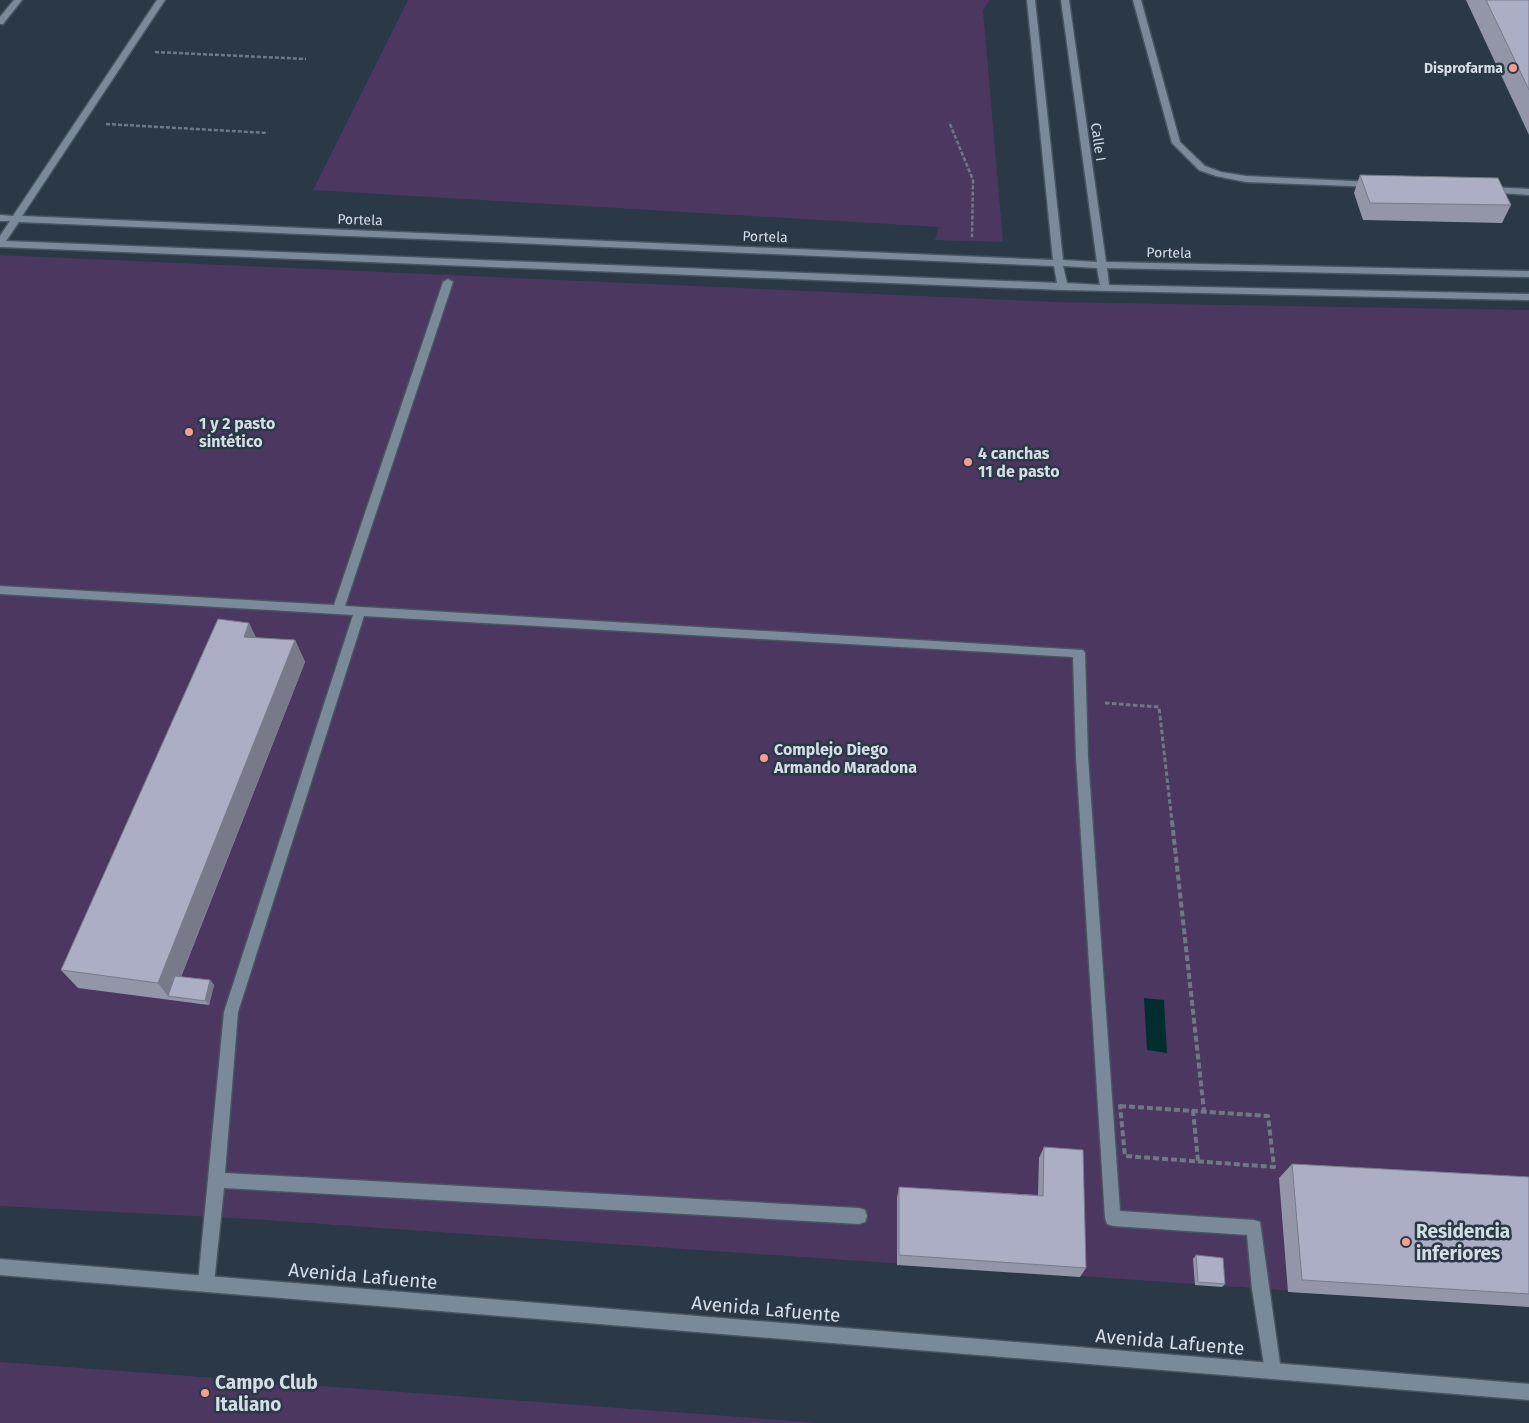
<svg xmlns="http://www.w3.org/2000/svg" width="1529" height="1423" viewBox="0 0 1529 1423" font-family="'Fira Sans',sans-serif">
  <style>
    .green { fill: #4c3760 }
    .water { fill: #002d2d }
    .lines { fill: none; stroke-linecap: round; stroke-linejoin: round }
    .lane-casing { stroke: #495460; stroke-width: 3 }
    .street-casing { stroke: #495460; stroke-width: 3 }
    .secondary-casing { stroke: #495460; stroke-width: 3 }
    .path-far2 { stroke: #6e7985; stroke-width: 2.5; stroke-dasharray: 4 2; stroke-linecap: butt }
    .path-far1 { stroke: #6e7985; stroke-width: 3; stroke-dasharray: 4.5 2.5; stroke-linecap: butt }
    .path { stroke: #6e7985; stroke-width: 4; stroke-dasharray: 6 3; stroke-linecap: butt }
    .lane { fill: #7b8a9b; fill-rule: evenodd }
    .street { fill: #7b8a9b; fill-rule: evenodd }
    .secondary { fill: #7b8a9b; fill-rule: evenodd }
    .wall { fill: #9396a9 }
    .shaded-wall { fill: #787a89 }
    .building { fill: #abaec4; stroke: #787a89 }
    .poi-dot { fill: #f59d8f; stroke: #2b3846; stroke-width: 2 }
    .labels { text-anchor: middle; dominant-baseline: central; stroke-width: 5; stroke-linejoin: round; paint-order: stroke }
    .far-poi-label { font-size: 14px; font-weight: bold; fill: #d5dde6; stroke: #2b3846; text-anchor: end }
    .far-street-label { font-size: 14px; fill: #d5dde6; stroke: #2b3846 }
    .poi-label { font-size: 16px; font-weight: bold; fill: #d5dde6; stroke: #2b3846; text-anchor: start }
    .near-poi-label { font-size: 19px; font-weight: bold; fill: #d5dde6; stroke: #2b3846; text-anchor: start }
    .near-street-label { font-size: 19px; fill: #d5dde6; stroke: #2b3846 }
  </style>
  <rect width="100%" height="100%" fill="#2b3846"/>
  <g class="green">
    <path d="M 408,0 L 990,0 L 983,10 L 1003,242 L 935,240 L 939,227 L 313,190 Z"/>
    <path d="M 0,255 L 1055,302 L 1529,310 L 1529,1307 L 249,1219 L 0,1206 Z"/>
    <path d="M 0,1362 L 820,1423 L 0,1423 Z"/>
  </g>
  <path class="water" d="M 1144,998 L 1164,1000 L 1167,1053 L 1147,1050 Z"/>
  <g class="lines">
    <g class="lane-casing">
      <g id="lane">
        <path d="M 1133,0 L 1141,0 L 1180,142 L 1205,166 L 1221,172 L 1246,176 L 1374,182 L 1377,183 L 1377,187 L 1246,182 L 1216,176 L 1199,170 L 1172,143 Z"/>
        <path d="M 1487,187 L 1529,189 L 1529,195 L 1484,192 L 1484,188 Z"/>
        <path d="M 448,279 L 453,282 L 345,606 L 1083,650 L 1085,653 L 1088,757 L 1120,1211 L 1254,1220 L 1260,1222 L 1281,1371 L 1279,1377 L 1273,1379 L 1267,1377 L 1265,1371 L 1252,1289 L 1247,1235 L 1113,1226 L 1107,1224 L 1105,1218 L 1076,757 L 1073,657 L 364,616 L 238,1012 L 225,1173 L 859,1208 L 865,1210 L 867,1216 L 865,1222 L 859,1224 L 224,1188 L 214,1283 L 212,1289 L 206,1291 L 200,1289 L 198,1283 L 224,1012 L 353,615 L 0,594 L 0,586 L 334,605 L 443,282 Z"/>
      </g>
    </g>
    <g class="street-casing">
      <path id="street" d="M 157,0 L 165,0 L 22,216 L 1053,260 L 1027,0 L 1035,0 L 1063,260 L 1097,262 L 1061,0 L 1069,0 L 1106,262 L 1529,271 L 1529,277 L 1107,268 L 1109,285 L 1529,294 L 1529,300 L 1063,290 L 0,247 L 0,236 L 10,221 L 0,221 L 0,215 L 13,216 ZM 19,222 L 1054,266 L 1057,283 L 6,241 ZM 1063,266 L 1097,268 L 1100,285 L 1067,283 Z"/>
    </g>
    <g class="secondary-casing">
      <g id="secondary">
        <path d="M 14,0 L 22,0 L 3,24 L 0,24 L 0,17 Z"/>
        <path d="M 0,1259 L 1529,1384 L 1529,1400 L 0,1275 Z"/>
      </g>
    </g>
    <g class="path-far2">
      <path d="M 155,52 L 306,59"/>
      <path d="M 106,124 L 268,133"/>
      <path d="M 950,124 L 973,180 L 972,237"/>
    </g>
    <path class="path-far1" d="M 1105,703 L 1159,707 L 1172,822"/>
    <g class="path">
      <path d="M 1172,821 L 1204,1111"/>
      <path d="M 1120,1106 L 1268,1116 L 1274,1167 L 1125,1156 Z"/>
      <path d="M 1193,1110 L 1198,1161"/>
    </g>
    <use href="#lane" class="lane"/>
    <use href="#street" class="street"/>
    <use href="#secondary" class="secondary"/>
  </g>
  <g class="wall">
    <path d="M 1466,0 L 1529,0 L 1529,135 Z"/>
    <path d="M 1360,175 L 1511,205 L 1502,223 L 1363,220 L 1354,193 Z"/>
    <path d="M 249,623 L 256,638 L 295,640 L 305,662 L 181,977 L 210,980 L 214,985 L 209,1005 L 78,988 L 61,970 Z"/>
    <path d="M 1044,1147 L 1086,1268 L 1080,1277 L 897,1265 L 897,1198 L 899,1187 L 1038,1195 L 1039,1158 Z"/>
    <path d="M 1292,1164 L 1529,1177 L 1529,1307 L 1288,1292 L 1279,1178 Z"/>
    <path d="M 1196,1255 L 1225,1284 L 1222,1287 L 1195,1285 L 1193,1259 Z"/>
  </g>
  <g class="shaded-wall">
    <path d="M 249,623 L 259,644 L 244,637 Z"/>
    <path d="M 295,640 L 305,662 L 173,996 L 168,996 L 158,983 Z"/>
    <path d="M 210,980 L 214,985 L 209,1005 L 205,1001 Z"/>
  </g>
  <g class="building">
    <path d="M 1486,0 L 1529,0 L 1529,90 Z"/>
    <path d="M 1360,175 L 1498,178 L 1511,205 L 1370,203 Z"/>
    <path d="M 218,619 L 249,623 L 244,637 L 295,640 L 158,983 L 61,970 Z"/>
    <path d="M 175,976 L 210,980 L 205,1001 L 168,996 Z"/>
    <path d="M 1044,1147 L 1083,1150 L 1086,1268 L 899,1255 L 899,1187 L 1043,1196 Z"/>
    <path d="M 1292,1164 L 1529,1177 L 1529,1294 L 1302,1280 Z"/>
    <path d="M 1196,1255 L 1223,1258 L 1225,1284 L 1198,1282 Z"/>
  </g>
  <g class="poi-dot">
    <circle cx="1513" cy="68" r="5"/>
    <circle cx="189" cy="432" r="5"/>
    <circle cx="968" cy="462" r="5"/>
    <circle cx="764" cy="758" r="5"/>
    <circle cx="1406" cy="1242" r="5"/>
    <circle cx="205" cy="1393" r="5"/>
  </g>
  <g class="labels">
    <g class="far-poi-label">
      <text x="1503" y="68">Disprofarma</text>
    </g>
    <g class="far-street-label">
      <text transform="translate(1098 142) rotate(82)">Calle I</text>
      <text transform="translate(360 220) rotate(2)">Portela</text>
      <text transform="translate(765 237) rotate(2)">Portela</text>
      <text transform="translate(1169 253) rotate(1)">Portela</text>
    </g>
    <g class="poi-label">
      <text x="199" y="423">1 y 2 pasto<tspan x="199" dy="18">sintético</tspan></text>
      <text x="978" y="453">4 canchas<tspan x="978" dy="18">11 de pasto</tspan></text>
      <text x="774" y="749">Complejo Diego<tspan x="774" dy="18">Armando Maradona</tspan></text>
    </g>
    <g class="near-poi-label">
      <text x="1416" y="1231">Residencia<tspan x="1416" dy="22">inferiores</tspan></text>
      <text x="215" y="1382">Campo Club<tspan x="215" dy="22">Italiano</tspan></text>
    </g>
    <g class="near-street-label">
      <text transform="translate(363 1276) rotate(5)">Avenida Lafuente</text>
      <text transform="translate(766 1309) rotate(5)">Avenida Lafuente</text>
      <text transform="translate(1170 1342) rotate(5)">Avenida Lafuente</text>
    </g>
  </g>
</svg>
